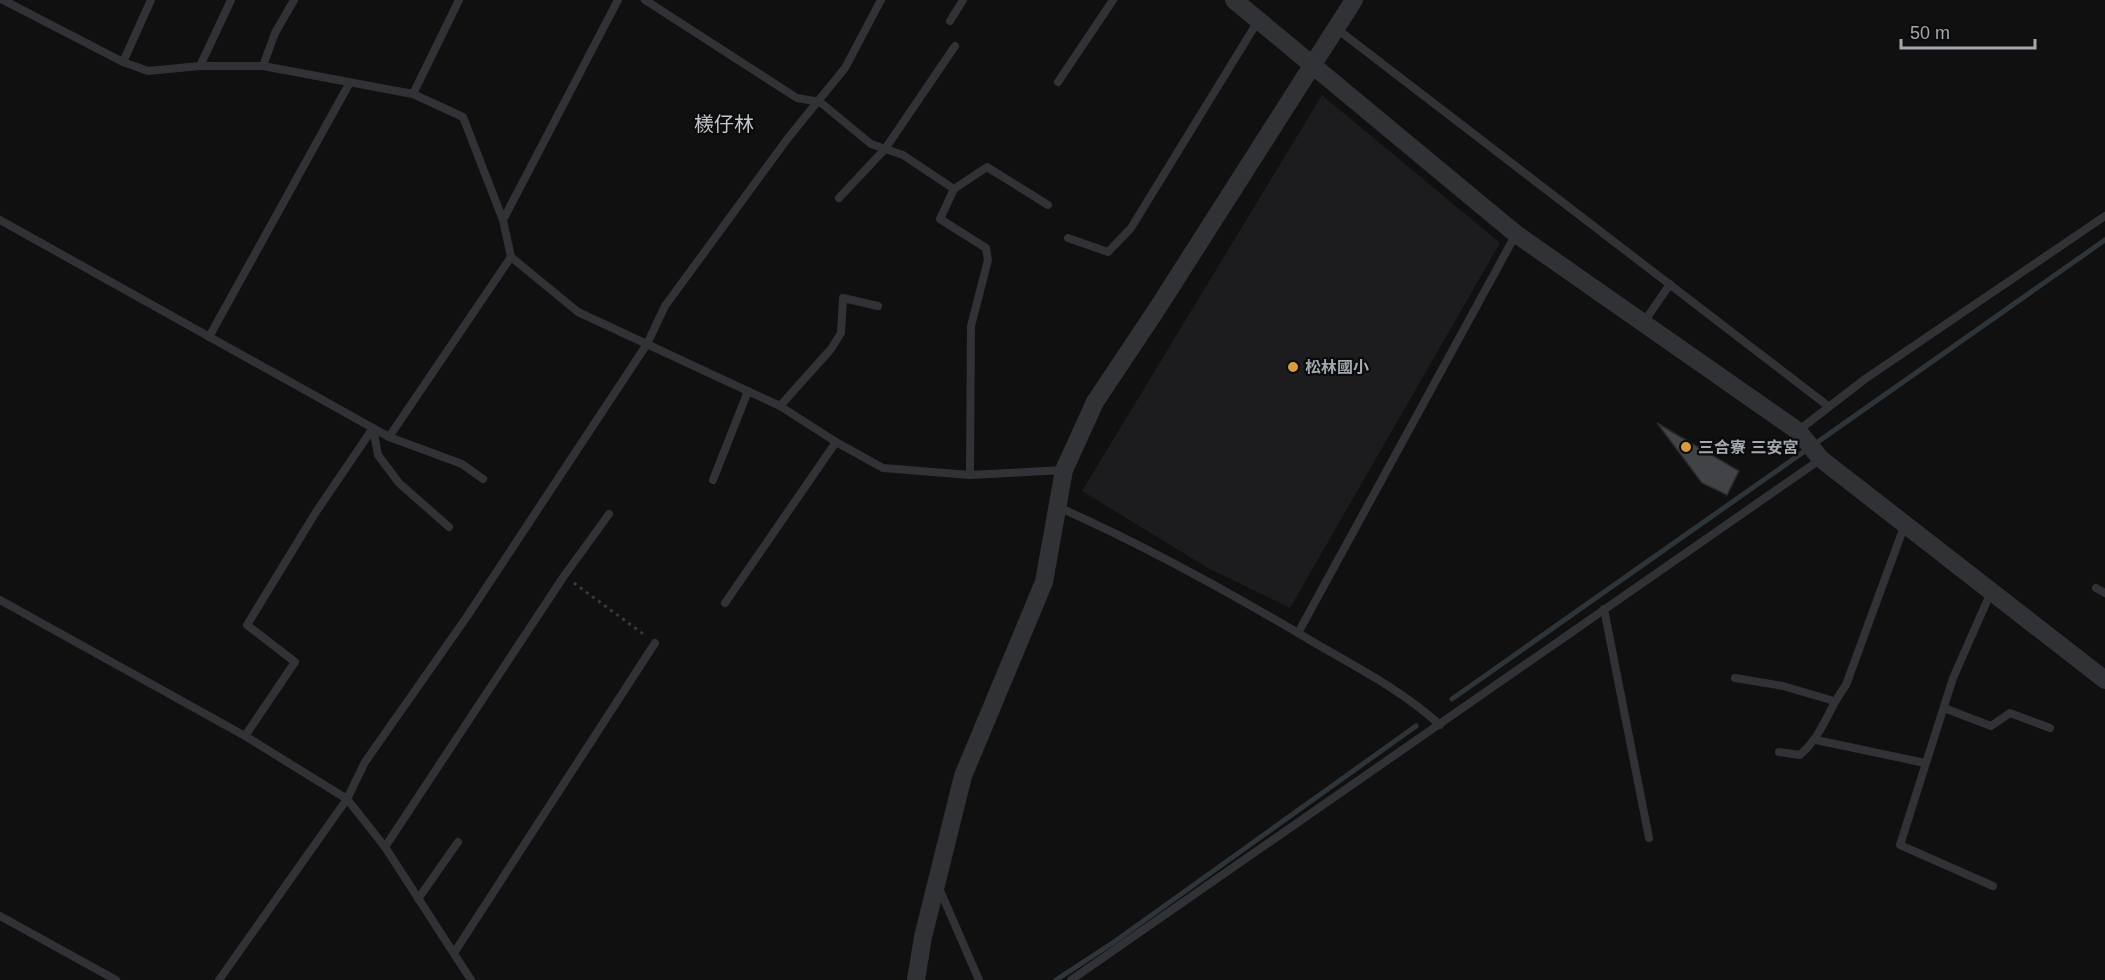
<svg xmlns="http://www.w3.org/2000/svg" width="2105" height="980" viewBox="0 0 2105 980" font-family="Arial,'Noto Sans TC',sans-serif">
  <style>
    .built { fill: #1c1c1e }
    .lines { fill: none; stroke-linecap: round; stroke-linejoin: round }
    .stream { stroke: #2d353a; stroke-width: 5 }
    .building { fill: #424346; stroke: #2a2a2d; stroke-width: 1.5 }
    .path { stroke: #37393c; stroke-width: 3; stroke-dasharray: 3 4.5; stroke-linecap: butt }
    .service { stroke: #313235; stroke-width: 8 }
    .tertiary { stroke: #313235; stroke-width: 18 }
    .poi-dot { fill: #d89b40; stroke: #0b0b0c; stroke-width: 2 }
    .labels { text-anchor: middle; dominant-baseline: central; stroke-width: 4.5; stroke-linejoin: round; paint-order: stroke }
    .poi-label { font-size: 16px; font-weight: bold; fill: #a3a8b0; stroke: #0b0b0c; text-anchor: start }
    .quarter-label { font-size: 20px; fill: #c3c6cd; stroke: #0b0b0c }
  </style>
  <rect width="100%" height="100%" fill="#101011"/>
  <path class="built" d="M 1322,95 L 1500,243 L 1290,608 L 1208,568 L 1082,491 Z"/>
  <g class="lines">
    <g class="stream">
      <path d="M 1452,699 L 2105,240"/>
      <path d="M 1056,980 L 1114,942 L 1416,726"/>
    </g>
  </g>
  <path class="building" d="M 1657,423 L 1739,471 L 1727,495 L 1702,483 Z"/>
  <g class="lines">
    <path class="path" d="M 574,583 L 646,636"/>
    <g class="service">
      <path d="M 3,0 L 123,62 L 148,71 L 200,66 L 263,66 L 413,94 L 463,117 L 503,220 L 511,257 L 578,312 L 780,406 L 836,442 L 883,468 L 970,475 L 1064,470"/>
      <path d="M 645,0 L 797,98 L 820,102 L 871,144 L 903,155 L 954,189 L 940,219 L 986,248 L 988,260 L 971,326 L 970,475"/>
      <path d="M 950,21 L 963,0"/>
      <path d="M 1337,29 L 1828,406"/>
      <path d="M 123,62 L 151,0"/>
      <path d="M 200,66 L 231,0"/>
      <path d="M 263,66 L 275,33 L 294,0"/>
      <path d="M 1058,82 L 1113,0"/>
      <path d="M 413,94 L 459,0"/>
      <path d="M 954,189 L 987,167 L 1048,205"/>
      <path d="M 839,198 L 885,149 L 955,46"/>
      <path d="M 0,220 L 389,437 L 511,257"/>
      <path d="M 503,220 L 618,0"/>
      <path d="M 1068,238 L 1108,252 L 1131,228 L 1258,21"/>
      <path d="M 1644,322 L 1670,284"/>
      <path d="M 209,337 L 349,84"/>
      <path d="M 780,406 L 831,349 L 841,333 L 843,298 L 878,306"/>
      <path d="M 1799,430 L 1865,379 L 2105,216"/>
      <path d="M 389,437 L 462,464 L 483,479"/>
      <path d="M 713,480 L 748,391"/>
      <path d="M 1058,507 C 1147,546 1231,593 1315,643 C 1358,668 1403,691 1440,725"/>
      <path d="M 2096,588 L 2105,593"/>
      <path d="M 1991,592 L 1953,678 L 1900,845 L 1993,886"/>
      <path d="M 0,600 L 245,736 L 347,799 L 385,847 L 471,980"/>
      <path d="M 725,603 L 836,442"/>
      <path d="M 1604,609 L 1649,838"/>
      <path d="M 1298,633 L 1516,234"/>
      <path d="M 1735,678 L 1783,686 L 1834,701"/>
      <path d="M 1944,708 L 1991,726 L 2010,713 L 2050,728"/>
      <path d="M 245,736 L 295,662 L 247,625 L 316,512 L 373,428 L 378,455 L 399,483 L 449,527"/>
      <path d="M 1816,740 L 1925,763"/>
      <path d="M 1779,752 L 1800,755 C 1824,734 1827,710 1846,685 L 1905,524"/>
      <path d="M 385,847 L 564,576 L 609,514"/>
      <path d="M 939,888 L 979,980"/>
      <path d="M 418,899 L 458,842"/>
      <path d="M 0,916 L 116,980"/>
      <path d="M 454,953 L 655,643"/>
      <path d="M 219,980 L 347,799 L 365,762 L 466,618 L 647,344 L 665,306 L 788,138 L 845,68 L 881,0"/>
      <path d="M 1071,980 L 1821,459"/>
    </g>
    <g class="tertiary">
      <path d="M 1234,0 L 1516,234 L 1798,431 L 1821,459 L 2105,680"/>
      <path d="M 916,980 L 923,937 L 963,776 L 1044,582 L 1064,470 L 1095,402 L 1157,309 L 1354,0"/>
    </g>
  </g>
  <g class="poi-dot">
    <circle cx="1293" cy="367" r="6"/>
    <circle cx="1686" cy="447" r="6"/>
  </g>
  <g class="labels">
    <g class="poi-label">
      <text x="1305" y="367">松林國小</text>
      <text x="1698" y="447">三合寮 三安宮</text>
    </g>
    <g class="quarter-label">
      <text x="724" y="124">檨仔林</text>
    </g>
  </g>
  <path d="M1901 39v9h134v-9" fill="none" stroke="#a3a8b0" stroke-width="3"/>
  <text x="1910" y="39" font-size="18" fill="#a3a8b0" stroke="#0b0b0c" stroke-width="4.5" paint-order="stroke">50 m</text>
</svg>
